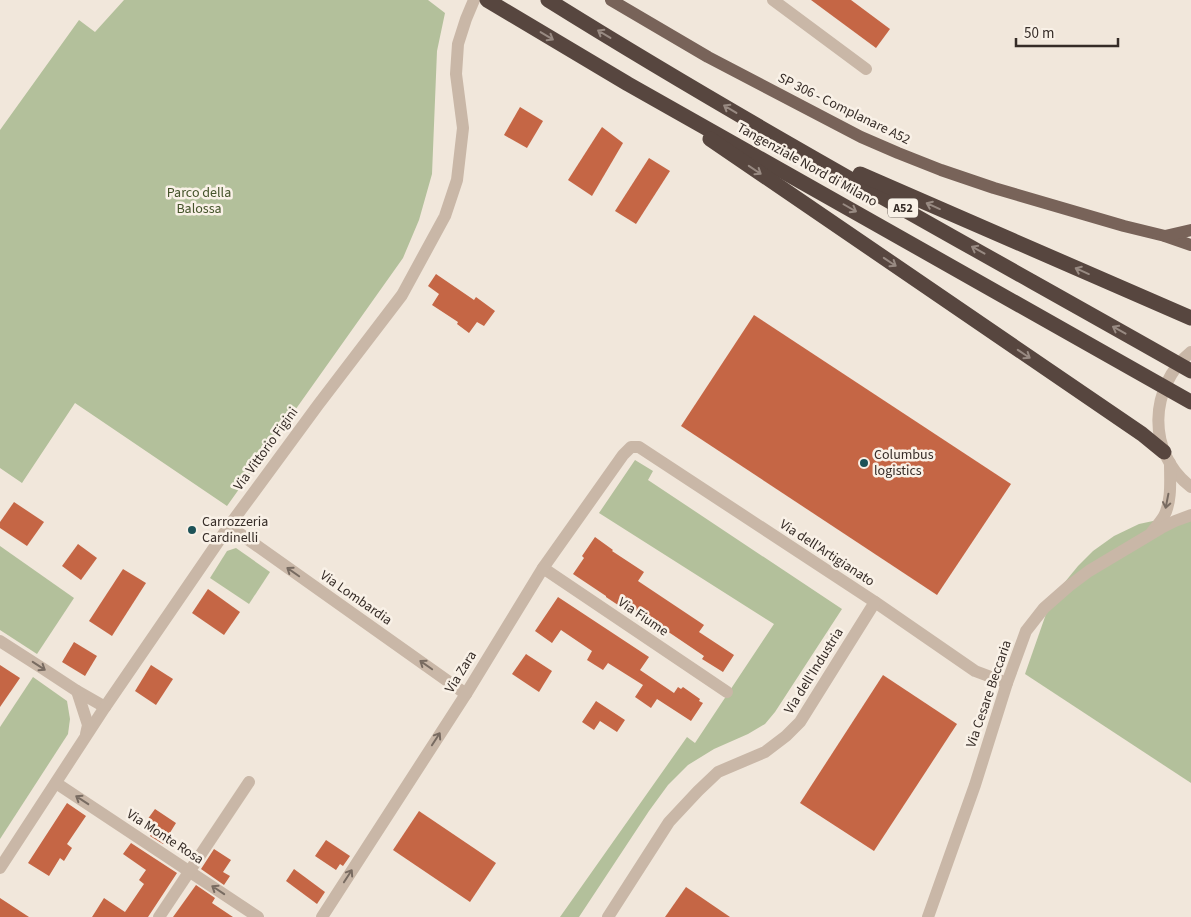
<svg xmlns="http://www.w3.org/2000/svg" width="1191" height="917" viewBox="0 0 1191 917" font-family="'Source Sans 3',sans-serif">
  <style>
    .green { fill: #b3c09b }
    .building { fill: #c56645 }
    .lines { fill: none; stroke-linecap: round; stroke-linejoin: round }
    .minor { stroke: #c9b7a7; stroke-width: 12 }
    .major { stroke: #786359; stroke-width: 12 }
    .highway { stroke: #57463f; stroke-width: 15 }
    .oneway { stroke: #988a82 }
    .oneway2 { stroke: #786b61 }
    .poi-dot { fill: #1d5257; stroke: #f9f1e7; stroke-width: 2 }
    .labels { text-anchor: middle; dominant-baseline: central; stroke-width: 5; stroke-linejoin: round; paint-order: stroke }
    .shield { fill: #f9f1e7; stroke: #706761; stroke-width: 1 }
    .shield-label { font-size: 12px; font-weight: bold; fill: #362c27 }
    .street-label { font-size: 14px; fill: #362c27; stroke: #f9f1e7 }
    .park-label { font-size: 14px; fill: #45542b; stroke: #f9f1e7 }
    .poi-label { font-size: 14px; fill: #362c27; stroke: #f9f1e7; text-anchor: start }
  </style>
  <rect width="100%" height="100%" fill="#f1e7db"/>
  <g class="green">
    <path d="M 124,0 L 428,0 L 445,13 L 437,51 L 432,174 L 419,220 L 403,258 L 227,506 L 75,403 L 22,483 L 0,468 L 0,130 L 79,20 L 95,32 Z"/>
    <path d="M 635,460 L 653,471 L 648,480 L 842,609 L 775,712 L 765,724 L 748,734 L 714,749 L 688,765 L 668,785 L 649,811 L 579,917 L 560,917 L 687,737 L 695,743 L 774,624 L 599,513 Z"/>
    <path d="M 1167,518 L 1191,521 L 1191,783 L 1025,674 L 1046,614 L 1060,588 L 1078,566 L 1093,551 L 1114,536 L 1139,524 Z"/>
    <path d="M 0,546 L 74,598 L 37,654 L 0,630 Z"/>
    <path d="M 236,548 L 270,572 L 249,604 L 210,578 L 227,551 Z"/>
    <path d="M 33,677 L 67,701 L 70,719 L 68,734 L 0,839 L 0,727 Z"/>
  </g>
  <g class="building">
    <path d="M 811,0 L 851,0 L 890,29 L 876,48 Z"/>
    <path d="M 520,107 L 543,121 L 527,148 L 504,135 Z"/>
    <path d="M 602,127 L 623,143 L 592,196 L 568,180 Z"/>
    <path d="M 649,158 L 670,171 L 636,224 L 615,211 Z"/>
    <path d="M 436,274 L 474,300 L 476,297 L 495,311 L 484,326 L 477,322 L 469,333 L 457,324 L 458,322 L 432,305 L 439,294 L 428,286 Z"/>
    <path d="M 754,315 L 1011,484 L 937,595 L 681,426 Z"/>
    <path d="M 14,502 L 44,522 L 27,546 L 0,528 L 0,522 Z"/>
    <path d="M 595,537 L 613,550 L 612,551 L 644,572 L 638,581 L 704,625 L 699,632 L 734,655 L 723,672 L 702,659 L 704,656 L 673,635 L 624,603 L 621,607 L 606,597 L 606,596 L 573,574 L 584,558 L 582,556 Z"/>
    <path d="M 78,544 L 97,558 L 81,580 L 62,566 Z"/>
    <path d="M 123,569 L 146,583 L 112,636 L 89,621 Z"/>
    <path d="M 208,589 L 240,612 L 224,635 L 192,613 Z"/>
    <path d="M 558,597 L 649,657 L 640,670 L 674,693 L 678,687 L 681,689 L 683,687 L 700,699 L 699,701 L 703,703 L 691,721 L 657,699 L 651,708 L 635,697 L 643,685 L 608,663 L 603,670 L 587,660 L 592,651 L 561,630 L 552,643 L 535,631 Z"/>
    <path d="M 74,642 L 97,656 L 85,676 L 62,662 Z"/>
    <path d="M 526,654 L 552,671 L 539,692 L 512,674 Z"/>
    <path d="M 0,665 L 20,678 L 0,707 Z"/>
    <path d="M 151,665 L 173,679 L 156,705 L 135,691 Z"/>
    <path d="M 883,675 L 957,724 L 874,851 L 800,803 Z"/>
    <path d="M 596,701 L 625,720 L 617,732 L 600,721 L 594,730 L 582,722 Z"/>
    <path d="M 67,803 L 86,816 L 67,844 L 72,848 L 64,861 L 60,858 L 49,876 L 28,863 Z"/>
    <path d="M 155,809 L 176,823 L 163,844 L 150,836 L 157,826 L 147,820 Z"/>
    <path d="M 419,811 L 496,863 L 470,902 L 393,850 Z"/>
    <path d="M 326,840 L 350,856 L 343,866 L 340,864 L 336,870 L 315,856 Z"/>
    <path d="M 131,843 L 177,873 L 148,917 L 92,917 L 104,898 L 125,912 L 144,884 L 139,880 L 146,870 L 123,854 Z"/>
    <path d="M 214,849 L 231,860 L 223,872 L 230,876 L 224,885 L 201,869 Z"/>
    <path d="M 294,869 L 325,892 L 317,904 L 286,881 Z"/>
    <path d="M 196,885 L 215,898 L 212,903 L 233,917 L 173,917 Z"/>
    <path d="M 686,887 L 730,917 L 665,917 Z"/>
    <path d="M 0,898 L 29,917 L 0,917 Z"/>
  </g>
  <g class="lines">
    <g class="minor">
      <path d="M 773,0 L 866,69"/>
      <path d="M 1191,352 C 1149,386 1146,453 1191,487"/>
      <path d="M 229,526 L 466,694"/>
      <path d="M 1152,532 C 1156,527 1161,521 1164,516 C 1172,501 1170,480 1170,463"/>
      <path d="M 543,568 L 727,692"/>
      <path d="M 0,641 L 42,668 L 77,691 L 105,707"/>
      <path d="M 77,691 L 88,725 L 86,734"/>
      <path d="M 56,783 L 258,917"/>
      <path d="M 0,868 L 105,707 L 229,526 L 318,405 L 402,295 L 445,216 L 457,180 L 463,128 L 456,74 L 458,44 L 466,19 L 474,0"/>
      <path d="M 159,917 L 249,782"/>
      <path d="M 322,917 L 466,694 L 543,568 L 623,455 L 631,447 L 639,447 L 875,602 L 975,671 L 1007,683"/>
      <path d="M 608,917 L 669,822 L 698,791 L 718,772 L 765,752 L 786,736 L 800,722 L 875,602"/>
      <path d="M 928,917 L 975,785 L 1007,683 L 1026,631 L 1044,608 L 1069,586 L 1089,571 L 1161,528 L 1175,521 L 1191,515"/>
    </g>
    <g class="major">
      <path d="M 611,0 L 708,57 L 861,137 L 898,153 L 941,170 L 994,188 L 1124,226 L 1165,236 L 1191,245"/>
      <path d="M 1165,236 L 1191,230"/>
    </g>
    <g class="highway">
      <path d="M 487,0 L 628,84 L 1191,402"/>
      <path d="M 548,0 C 758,131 976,249 1191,371"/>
      <path d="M 710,139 L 1142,434 L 1164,452"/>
      <path d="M 860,174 L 1191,318"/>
    </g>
  </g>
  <defs><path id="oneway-shaft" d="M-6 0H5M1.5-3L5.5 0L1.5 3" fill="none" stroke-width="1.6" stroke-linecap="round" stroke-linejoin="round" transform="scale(1.25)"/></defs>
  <g class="oneway">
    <use href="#oneway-shaft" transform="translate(604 34) rotate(-149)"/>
    <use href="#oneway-shaft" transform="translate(547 36) rotate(31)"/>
    <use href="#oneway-shaft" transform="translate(730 109) rotate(-149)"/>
    <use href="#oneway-shaft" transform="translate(755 170) rotate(34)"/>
    <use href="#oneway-shaft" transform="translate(933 206) rotate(-156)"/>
    <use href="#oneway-shaft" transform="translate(850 208) rotate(30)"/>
    <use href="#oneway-shaft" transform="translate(978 250) rotate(-151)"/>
    <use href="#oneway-shaft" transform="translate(890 262) rotate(34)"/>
    <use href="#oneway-shaft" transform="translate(1082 271) rotate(-156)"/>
    <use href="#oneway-shaft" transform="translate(1119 330) rotate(-151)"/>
    <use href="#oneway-shaft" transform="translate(1024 354) rotate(34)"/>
  </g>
  <g class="oneway2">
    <use href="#oneway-shaft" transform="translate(1167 501) rotate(101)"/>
    <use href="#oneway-shaft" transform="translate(293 572) rotate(-145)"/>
    <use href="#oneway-shaft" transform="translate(426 665) rotate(-145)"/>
    <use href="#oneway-shaft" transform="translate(39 666) rotate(33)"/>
    <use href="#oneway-shaft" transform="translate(436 739) rotate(-57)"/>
    <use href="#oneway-shaft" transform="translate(82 800) rotate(-147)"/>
    <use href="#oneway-shaft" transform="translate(348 876) rotate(-57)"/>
    <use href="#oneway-shaft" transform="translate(218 890) rotate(-146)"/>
  </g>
  <g class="poi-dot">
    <circle cx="864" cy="463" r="5"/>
    <circle cx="192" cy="530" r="5"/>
  </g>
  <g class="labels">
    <rect class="shield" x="888" y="198.5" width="30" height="19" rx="4"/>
    <g class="shield-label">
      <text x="903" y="208">A52</text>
    </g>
    <g class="street-label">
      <text transform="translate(844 109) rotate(26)">SP 306 - Complanare A52</text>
      <text transform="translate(807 165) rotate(29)">Tangenziale Nord di Milano</text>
      <text transform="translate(266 449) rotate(-54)">Via Vittorio Figini</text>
      <text transform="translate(827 553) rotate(33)">Via dell'Artigianato</text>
      <text transform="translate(356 598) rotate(35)">Via Lombardia</text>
      <text transform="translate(643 617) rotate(34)">Via Fiume</text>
      <text transform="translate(814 671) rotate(-58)">Via dell'Industria</text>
      <text transform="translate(461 672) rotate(-58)">Via Zara</text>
      <text transform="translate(989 694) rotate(-71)">Via Cesare Beccaria</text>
      <text transform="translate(165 837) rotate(33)">Via Monte Rosa</text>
    </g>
    <g class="park-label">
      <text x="199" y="193">Parco della<tspan x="199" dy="16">Balossa</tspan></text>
    </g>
    <g class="poi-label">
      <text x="874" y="455">Columbus<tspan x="874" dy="16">logistics</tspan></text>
      <text x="202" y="522">Carrozzeria<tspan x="202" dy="16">Cardinelli</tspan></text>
    </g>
  </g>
  <path d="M1016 38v8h102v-8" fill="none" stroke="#362c27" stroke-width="2.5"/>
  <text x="1024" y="38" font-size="15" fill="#362c27" stroke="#f9f1e7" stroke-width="4" paint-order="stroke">50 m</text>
</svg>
